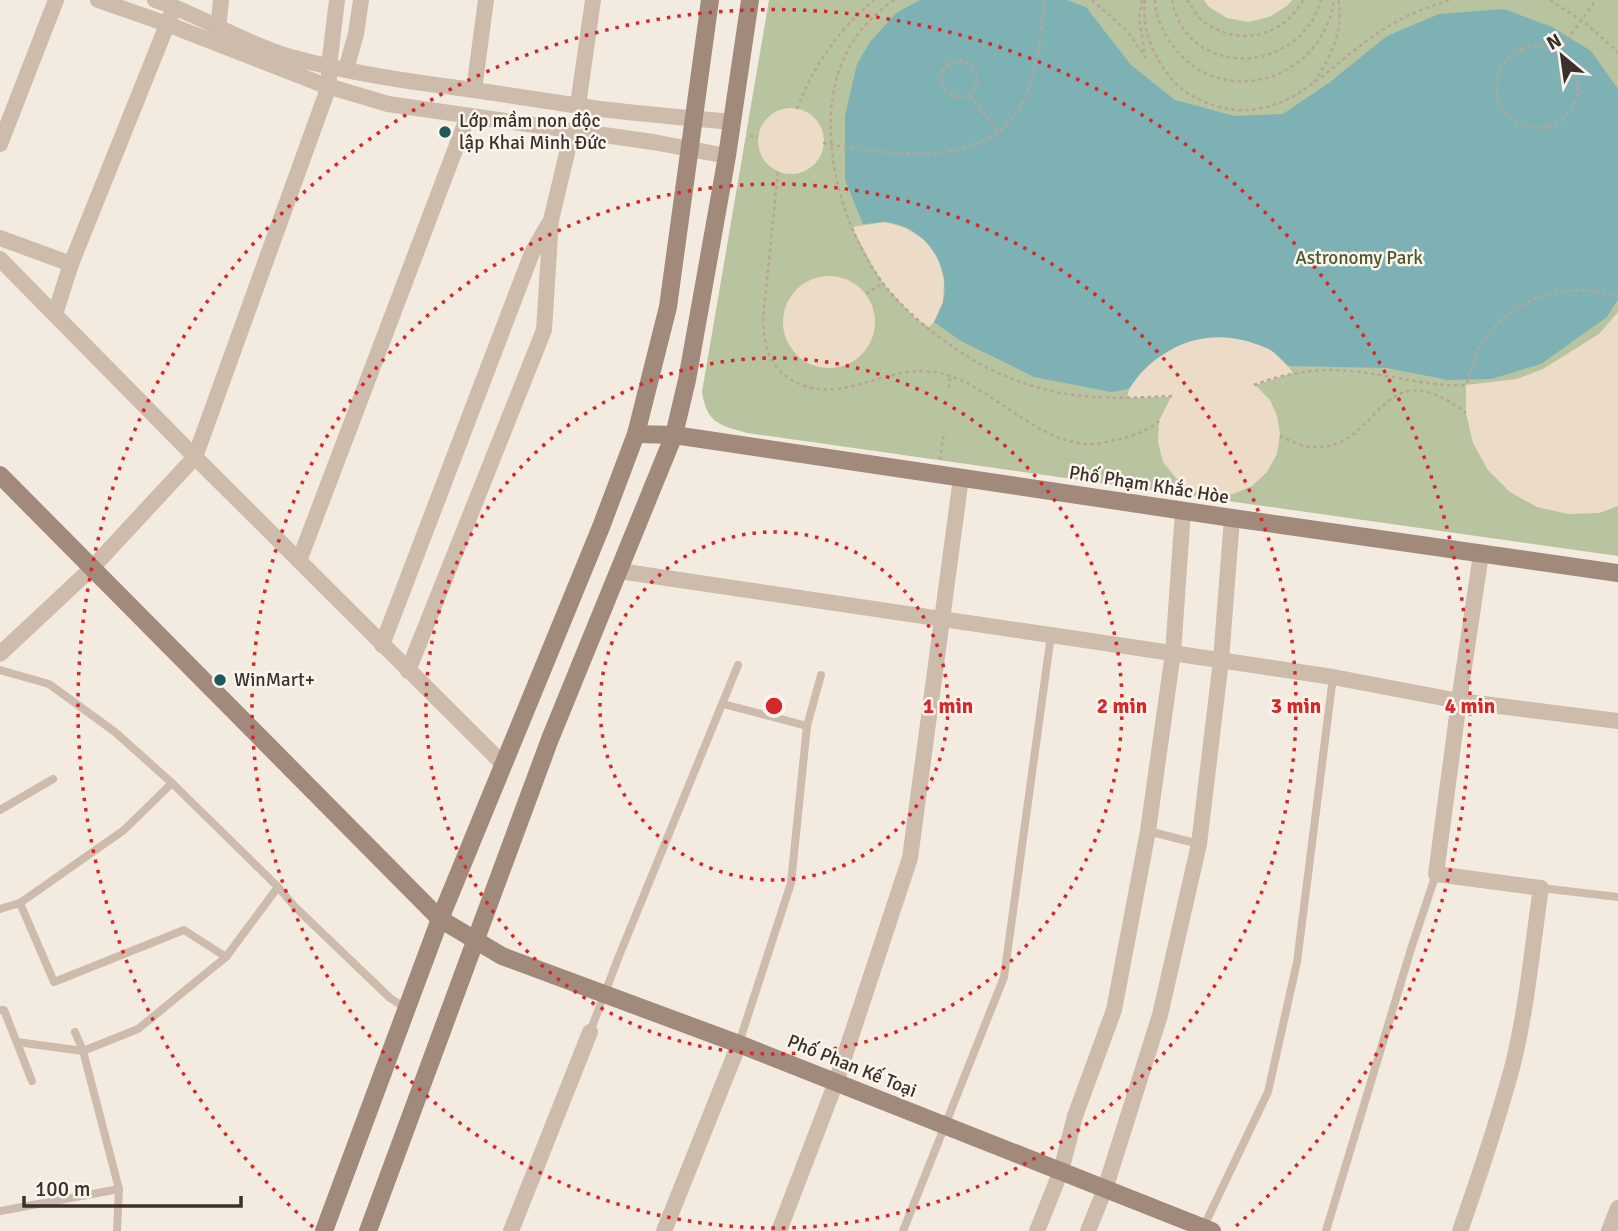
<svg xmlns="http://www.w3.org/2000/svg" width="1618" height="1231" viewBox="0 0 1618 1231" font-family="Signika,sans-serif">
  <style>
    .green { fill: #b8c49f }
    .plaza { fill: #ecdcc7 }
    .water { fill: #7eb1b3 }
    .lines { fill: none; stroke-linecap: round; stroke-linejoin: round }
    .path { stroke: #b9a595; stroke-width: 2.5; stroke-dasharray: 3.5 3.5; stroke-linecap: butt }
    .lane { stroke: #cdbbab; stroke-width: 8 }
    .street { stroke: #cdbbab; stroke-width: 16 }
    .secondary { stroke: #a18a7c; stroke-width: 18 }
    .ring { fill: none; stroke: #d62828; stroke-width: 3.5; stroke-dasharray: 3.5 7 }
    .poi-dot { fill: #1e5b5f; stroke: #fbf5ed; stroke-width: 2.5 }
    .labels { text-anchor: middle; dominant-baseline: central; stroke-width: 5; stroke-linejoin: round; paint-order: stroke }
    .poi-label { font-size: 19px; fill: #3b302b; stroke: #fbf5ed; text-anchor: start }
    .park-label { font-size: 19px; fill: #4a5a2d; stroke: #fbf5ed }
    .street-label { font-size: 19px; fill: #3b302b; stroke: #fbf5ed }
    .centre { fill: #d62828; stroke: #fbf5ed; stroke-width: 3.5 }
    .ring-label { font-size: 21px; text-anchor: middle; font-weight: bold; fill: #d62828; stroke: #fbf5ed; stroke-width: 5; stroke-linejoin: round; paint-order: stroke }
  </style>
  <rect width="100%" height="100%" fill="#f4ebe0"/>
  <path class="green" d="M 769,0 L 1618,0 L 1618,556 L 747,433 C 720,425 707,424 702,392 Z"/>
  <g class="plaza">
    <path d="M 1204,0 L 1292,0 L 1287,6 L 1269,17 L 1248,22 L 1227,18 L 1209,7 Z"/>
    <circle cx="791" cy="141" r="33"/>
    <path d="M 885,222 L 906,228 L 925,240 L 938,258 L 944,279 L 943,302 L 934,322 L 929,327 L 916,319 L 886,287 L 874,269 L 852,227 Z"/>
    <circle cx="829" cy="322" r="46"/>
    <path d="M 1618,312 L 1618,506 L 1599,513 L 1568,514 L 1537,507 L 1510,492 L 1488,470 L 1473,443 L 1466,413 L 1466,385 L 1517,379 L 1543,369 L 1599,334 Z"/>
    <path d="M 1204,337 L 1233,337 L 1254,343 L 1271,350 L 1288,366 L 1293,373 L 1255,385 L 1270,400 L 1277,416 L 1280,434 L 1277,454 L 1267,472 L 1252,486 L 1233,494 L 1212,495 L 1192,490 L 1176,478 L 1163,462 L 1158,442 L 1159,421 L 1171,397 L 1127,398 L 1129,389 L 1139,374 L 1156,359 L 1181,344 Z"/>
  </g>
  <path class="water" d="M 920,0 L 1067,0 L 1086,7 L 1131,65 L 1175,100 L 1235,116 L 1283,114 L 1330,82 L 1387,36 L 1439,14 L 1504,9 L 1552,27 L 1591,51 L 1618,89 L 1618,299 L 1607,317 L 1541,364 L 1491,379 L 1448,380 L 1387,368 L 1288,366 C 1283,361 1278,355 1272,351 C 1265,346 1255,344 1247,341 C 1200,328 1154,349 1129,389 L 1111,392 L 1034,377 L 961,341 L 934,322 C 937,316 941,308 943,302 C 952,264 923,225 885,222 C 878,222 869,224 863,224 L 845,180 L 845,116 L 857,64 L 870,42 L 896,13 Z"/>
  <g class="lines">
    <g class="path">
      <path d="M 894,0 C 874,14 855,33 845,56 C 812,125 840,229 886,287 C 914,322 964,359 1005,376 C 1064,401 1110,399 1172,396"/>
      <path d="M 1092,0 L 1127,31 L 1146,58"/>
      <path d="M 1142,0 L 1139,18 L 1145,55"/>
      <path d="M 1145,0 C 1141,29 1153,56 1171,78 C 1182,92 1199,101 1216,106 C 1286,127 1329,64 1382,30 C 1403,17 1426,7 1450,0"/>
      <path d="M 1155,0 C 1155,16 1163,32 1172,45 C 1222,112 1323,80 1334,0"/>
      <path d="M 1172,0 C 1186,79 1299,77 1321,0"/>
      <path d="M 1187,0 C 1192,7 1197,17 1204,22 C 1239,47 1283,37 1303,0"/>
      <path d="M 1550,0 L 1584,22 L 1618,52"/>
      <circle cx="1537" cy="87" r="41"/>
      <path d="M 1559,51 L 1596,0"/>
      <circle cx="959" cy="79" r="18"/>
      <path d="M 1314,82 C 1330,59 1345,28 1338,0"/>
      <path d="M 970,95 L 997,131"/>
      <path d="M 797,109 C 813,66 838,30 874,0"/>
      <path d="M 750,136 L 758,136"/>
      <path d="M 823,143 C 885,154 990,173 1024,100 C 1038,70 1040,32 1045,0"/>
      <path d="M 778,172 L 763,319 C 764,343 768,365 790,379 C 842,410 885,361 940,373 C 995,386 1037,446 1094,444 C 1101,444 1108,441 1115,440 C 1130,437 1148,431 1159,421"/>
      <path d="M 866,294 L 883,283"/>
      <path d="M 1254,385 C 1287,372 1324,367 1360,372 C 1396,376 1430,387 1466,385 C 1470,375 1472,364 1476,354 C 1501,301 1565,278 1618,297"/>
      <path d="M 949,388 L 950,377"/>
      <path d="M 1280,436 C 1289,440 1300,446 1311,447 C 1383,452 1377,345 1466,413"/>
      <path d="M 940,460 L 944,432"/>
    </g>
    <g class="lane">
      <path d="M 0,670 L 49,684 L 115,732 L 172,783 L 278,887 L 226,957 L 138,1029 L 83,1051 L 17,1042"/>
      <path d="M 723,704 L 807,726 L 821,675"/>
      <path d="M 0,810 L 53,779"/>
      <path d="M 1148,831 L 1199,844"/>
      <path d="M 278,887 L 295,907 L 390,998 L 407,1009"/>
      <path d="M 1541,888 L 1618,897"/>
      <path d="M 20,903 L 54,982 L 184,930 L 226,957"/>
      <path d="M 0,909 L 20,903 L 124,830 L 172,783"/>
      <path d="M 0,1010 L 4,1010 L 32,1081"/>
      <path d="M 75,1032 L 83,1051 L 119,1189 L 117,1231"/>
      <path d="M 590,1032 L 619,956 L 738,665"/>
      <path d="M 739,1043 L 791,883 L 807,726"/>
      <path d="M 0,1211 L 119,1189"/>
      <path d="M 1203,1228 L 1268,1092 L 1297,962 L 1333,677"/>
      <path d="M 903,1231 L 1004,977 L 1051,635"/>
      <path d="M 1326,1231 L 1411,949 L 1436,874"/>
    </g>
    <g class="street">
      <path d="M 98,0 L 167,24 L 321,84 L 388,104 L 653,142 L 727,156"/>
      <path d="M 155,0 C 200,15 241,42 287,56 C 348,73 411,82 474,90 C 516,96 558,103 600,109 C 644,114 688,118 732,122"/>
      <path d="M 337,0 L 329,66 L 329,86 L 195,457 L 503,764"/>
      <path d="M 218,29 L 221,0"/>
      <path d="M 346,69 L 356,34 L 361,0"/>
      <path d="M 474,90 L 486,0"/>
      <path d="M 578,105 L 593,0"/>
      <path d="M 0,144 L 56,0"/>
      <path d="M 0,238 L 71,264"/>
      <path d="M 0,259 L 195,457 L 93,567 L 0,654"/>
      <path d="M 55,314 L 71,264 L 171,15"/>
      <path d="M 299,561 L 468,116"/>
      <path d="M 619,571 L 1333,677 L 1459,701 L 1618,721"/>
      <path d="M 382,645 L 532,253 L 548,225"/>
      <path d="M 408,671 L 544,330 L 551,220 L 572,132"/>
      <path d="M 511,1231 L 590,1032"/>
      <path d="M 664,1231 L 739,1044"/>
      <path d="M 779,1231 L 836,1082 L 910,858 L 961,478"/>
      <path d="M 1037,1231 L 1061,1171 L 1075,1116 L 1114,1010 L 1148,831 L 1173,653 L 1183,511"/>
      <path d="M 1088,1231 L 1105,1189 L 1160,1015 L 1199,844 L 1221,660 L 1232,518"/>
      <path d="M 1460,1231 C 1479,1177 1497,1123 1512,1068 C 1527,1009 1532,948 1541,888 L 1436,874 L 1459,701 L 1481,554"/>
      <path d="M 1609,1231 L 1618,1208"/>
    </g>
    <g class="secondary">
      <path d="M 636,434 L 674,435 L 1232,518 L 1618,573"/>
      <path d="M 0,475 L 440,919 L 502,956 L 739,1044 L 1212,1231"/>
      <path d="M 324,1231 L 440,919 L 601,527 L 636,434 L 668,307 L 710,0"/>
      <path d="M 368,1231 L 550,739 L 674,435 L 687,380 L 727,156 L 750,0"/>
    </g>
  </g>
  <g class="ring">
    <circle cx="774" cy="706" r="174"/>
    <circle cx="774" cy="706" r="348"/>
    <circle cx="774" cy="706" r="522"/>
    <path d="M313 1227A696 696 0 1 1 1235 1227"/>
  </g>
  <g class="poi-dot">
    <circle cx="445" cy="132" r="7"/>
    <circle cx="220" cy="680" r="7"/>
  </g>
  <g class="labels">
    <g class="poi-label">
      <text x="459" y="121">Lớp mầm non độc<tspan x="459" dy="22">lập Khai Minh Đức</tspan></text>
      <text x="234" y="680">WinMart+</text>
    </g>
    <g class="park-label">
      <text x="1359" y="258">Astronomy Park</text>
    </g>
    <g class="street-label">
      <text transform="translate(1149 485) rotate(9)">Phố Phạm Khắc Hòe</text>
      <text transform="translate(852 1066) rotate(22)">Phố Phan Kế Toại</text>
    </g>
  </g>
  <circle cx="774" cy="706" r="10" class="centre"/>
  <g class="ring-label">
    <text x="948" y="713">1 min</text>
    <text x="1122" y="713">2 min</text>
    <text x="1296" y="713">3 min</text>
    <text x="1470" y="713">4 min</text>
  </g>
  <g transform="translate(1562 56) rotate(331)" stroke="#fbf5ed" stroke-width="5" paint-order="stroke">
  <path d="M0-5L12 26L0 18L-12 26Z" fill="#3b302b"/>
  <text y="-10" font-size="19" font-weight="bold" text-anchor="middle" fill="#3b302b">N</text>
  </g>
  <path d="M24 1196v10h217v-10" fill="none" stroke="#3b302b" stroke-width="3.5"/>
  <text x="35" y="1196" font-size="21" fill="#3b302b" stroke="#fbf5ed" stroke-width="5" paint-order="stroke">100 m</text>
</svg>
